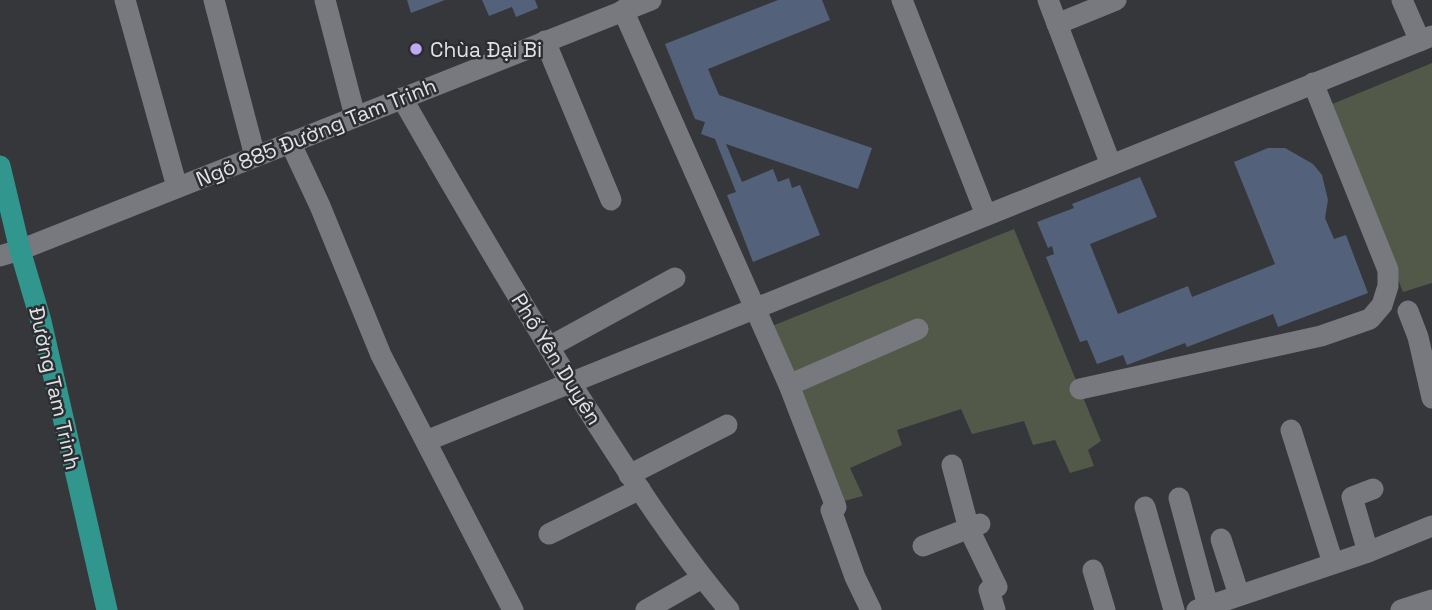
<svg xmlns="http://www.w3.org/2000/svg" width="1432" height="610" viewBox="0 0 1432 610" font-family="'Space Grotesk',sans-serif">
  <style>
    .green { fill: #525948 }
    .building { fill: #54617b }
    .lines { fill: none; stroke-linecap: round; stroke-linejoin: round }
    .minor { stroke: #77797e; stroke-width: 21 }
    .major { stroke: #30968e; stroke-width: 21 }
    .poi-dot { fill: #bfa8f4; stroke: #2b2d31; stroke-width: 2.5 }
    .labels { text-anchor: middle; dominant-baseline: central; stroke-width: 5; stroke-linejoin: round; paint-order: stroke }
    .poi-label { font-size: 21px; fill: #e0e2e4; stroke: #2b2d31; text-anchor: start }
    .street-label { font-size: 21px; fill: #e0e2e4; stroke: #2b2d31 }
  </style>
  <rect width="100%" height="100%" fill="#35373b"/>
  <g class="green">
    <path d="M 1432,63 L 1432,283 L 1403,292 L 1330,105 Z"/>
    <path d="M 1014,229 L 1101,441 L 1088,450 L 1094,466 L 1070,473 L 1055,440 L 1033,445 L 1024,421 L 972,434 L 961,409 L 897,430 L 902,445 L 850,468 L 863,496 L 840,502 L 772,326 Z"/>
  </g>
  <g class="building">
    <path d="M 407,0 L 445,0 L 411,13 Z"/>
    <path d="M 482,0 L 535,0 L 538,8 L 516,17 L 512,7 L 489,16 Z"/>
    <path d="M 778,0 L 822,0 L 830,20 L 708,69 L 719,95 L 872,148 L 858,189 L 726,144 L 742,182 L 773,169 L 778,182 L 789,178 L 792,188 L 800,185 L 820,235 L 753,262 L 727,195 L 736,192 L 715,139 L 701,134 L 705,122 L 695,119 L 665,44 Z"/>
    <path d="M 1268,148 L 1285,148 L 1313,164 L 1322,175 L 1328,200 L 1325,218 L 1334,239 L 1346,235 L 1368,293 L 1278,327 L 1273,314 L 1187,347 L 1185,343 L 1127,365 L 1123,355 L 1097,364 L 1087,340 L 1080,342 L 1046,257 L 1054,254 L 1052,246 L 1048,248 L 1037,222 L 1074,208 L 1072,204 L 1140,177 L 1157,217 L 1090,244 L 1118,314 L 1188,286 L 1192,297 L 1275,264 L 1234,162 Z"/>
  </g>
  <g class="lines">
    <g class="minor">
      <path d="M 125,0 L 177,187"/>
      <path d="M 214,0 L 255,156"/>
      <path d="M 325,0 L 355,116"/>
      <path d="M 902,0 L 986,215"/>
      <path d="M 1048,0 L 1111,165"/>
      <path d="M 1402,0 L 1420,41"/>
      <path d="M 623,10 L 789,385 L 836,507 L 831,510 L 855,577 L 871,610"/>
      <path d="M 1057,24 L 1116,0"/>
      <path d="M 545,41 L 611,200"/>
      <path d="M 402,98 C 459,198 518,298 579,396 C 626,469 673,544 729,610"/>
      <path d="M 290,142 L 320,206 L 381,355 L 513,610"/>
      <path d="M 0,256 L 20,250 L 651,0"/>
      <path d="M 1408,311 L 1418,337 L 1432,398"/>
      <path d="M 549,347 L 675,278"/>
      <path d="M 789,385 L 918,329"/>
      <path d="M 1080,389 L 1321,336 L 1370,319 L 1382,305 L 1388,286 L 1388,270 L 1313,83"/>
      <path d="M 1291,430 L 1333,563"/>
      <path d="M 426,441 L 1432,36"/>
      <path d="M 952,465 L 969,529 L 997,587 L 989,590 L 995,610"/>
      <path d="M 629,475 L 727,425"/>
      <path d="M 1179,498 L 1208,606"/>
      <path d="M 1145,507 L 1174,610"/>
      <path d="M 549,534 L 640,489"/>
      <path d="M 1221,539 L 1239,595"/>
      <path d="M 923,546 L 980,524"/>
      <path d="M 1368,552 L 1352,497 L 1373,489"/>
      <path d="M 1093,570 L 1105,610"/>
      <path d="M 646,610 L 702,578"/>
      <path d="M 1197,610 L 1368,552 L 1432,526"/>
      <path d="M 1401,610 L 1432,600"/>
    </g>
    <path class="major" d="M 0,166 L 20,250 L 41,321 L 107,610"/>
  </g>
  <circle class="poi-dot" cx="416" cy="49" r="7"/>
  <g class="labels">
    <g class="poi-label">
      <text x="430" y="49">Chùa Đại Bi</text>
    </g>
    <g class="street-label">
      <text transform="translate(316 132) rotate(-22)">Ngõ 885 Đường Tam Trinh</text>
      <text transform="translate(557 359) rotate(58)">Phố Yên Duyên</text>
      <text transform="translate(55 388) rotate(77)">Đường Tam Trinh</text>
    </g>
  </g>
</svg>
